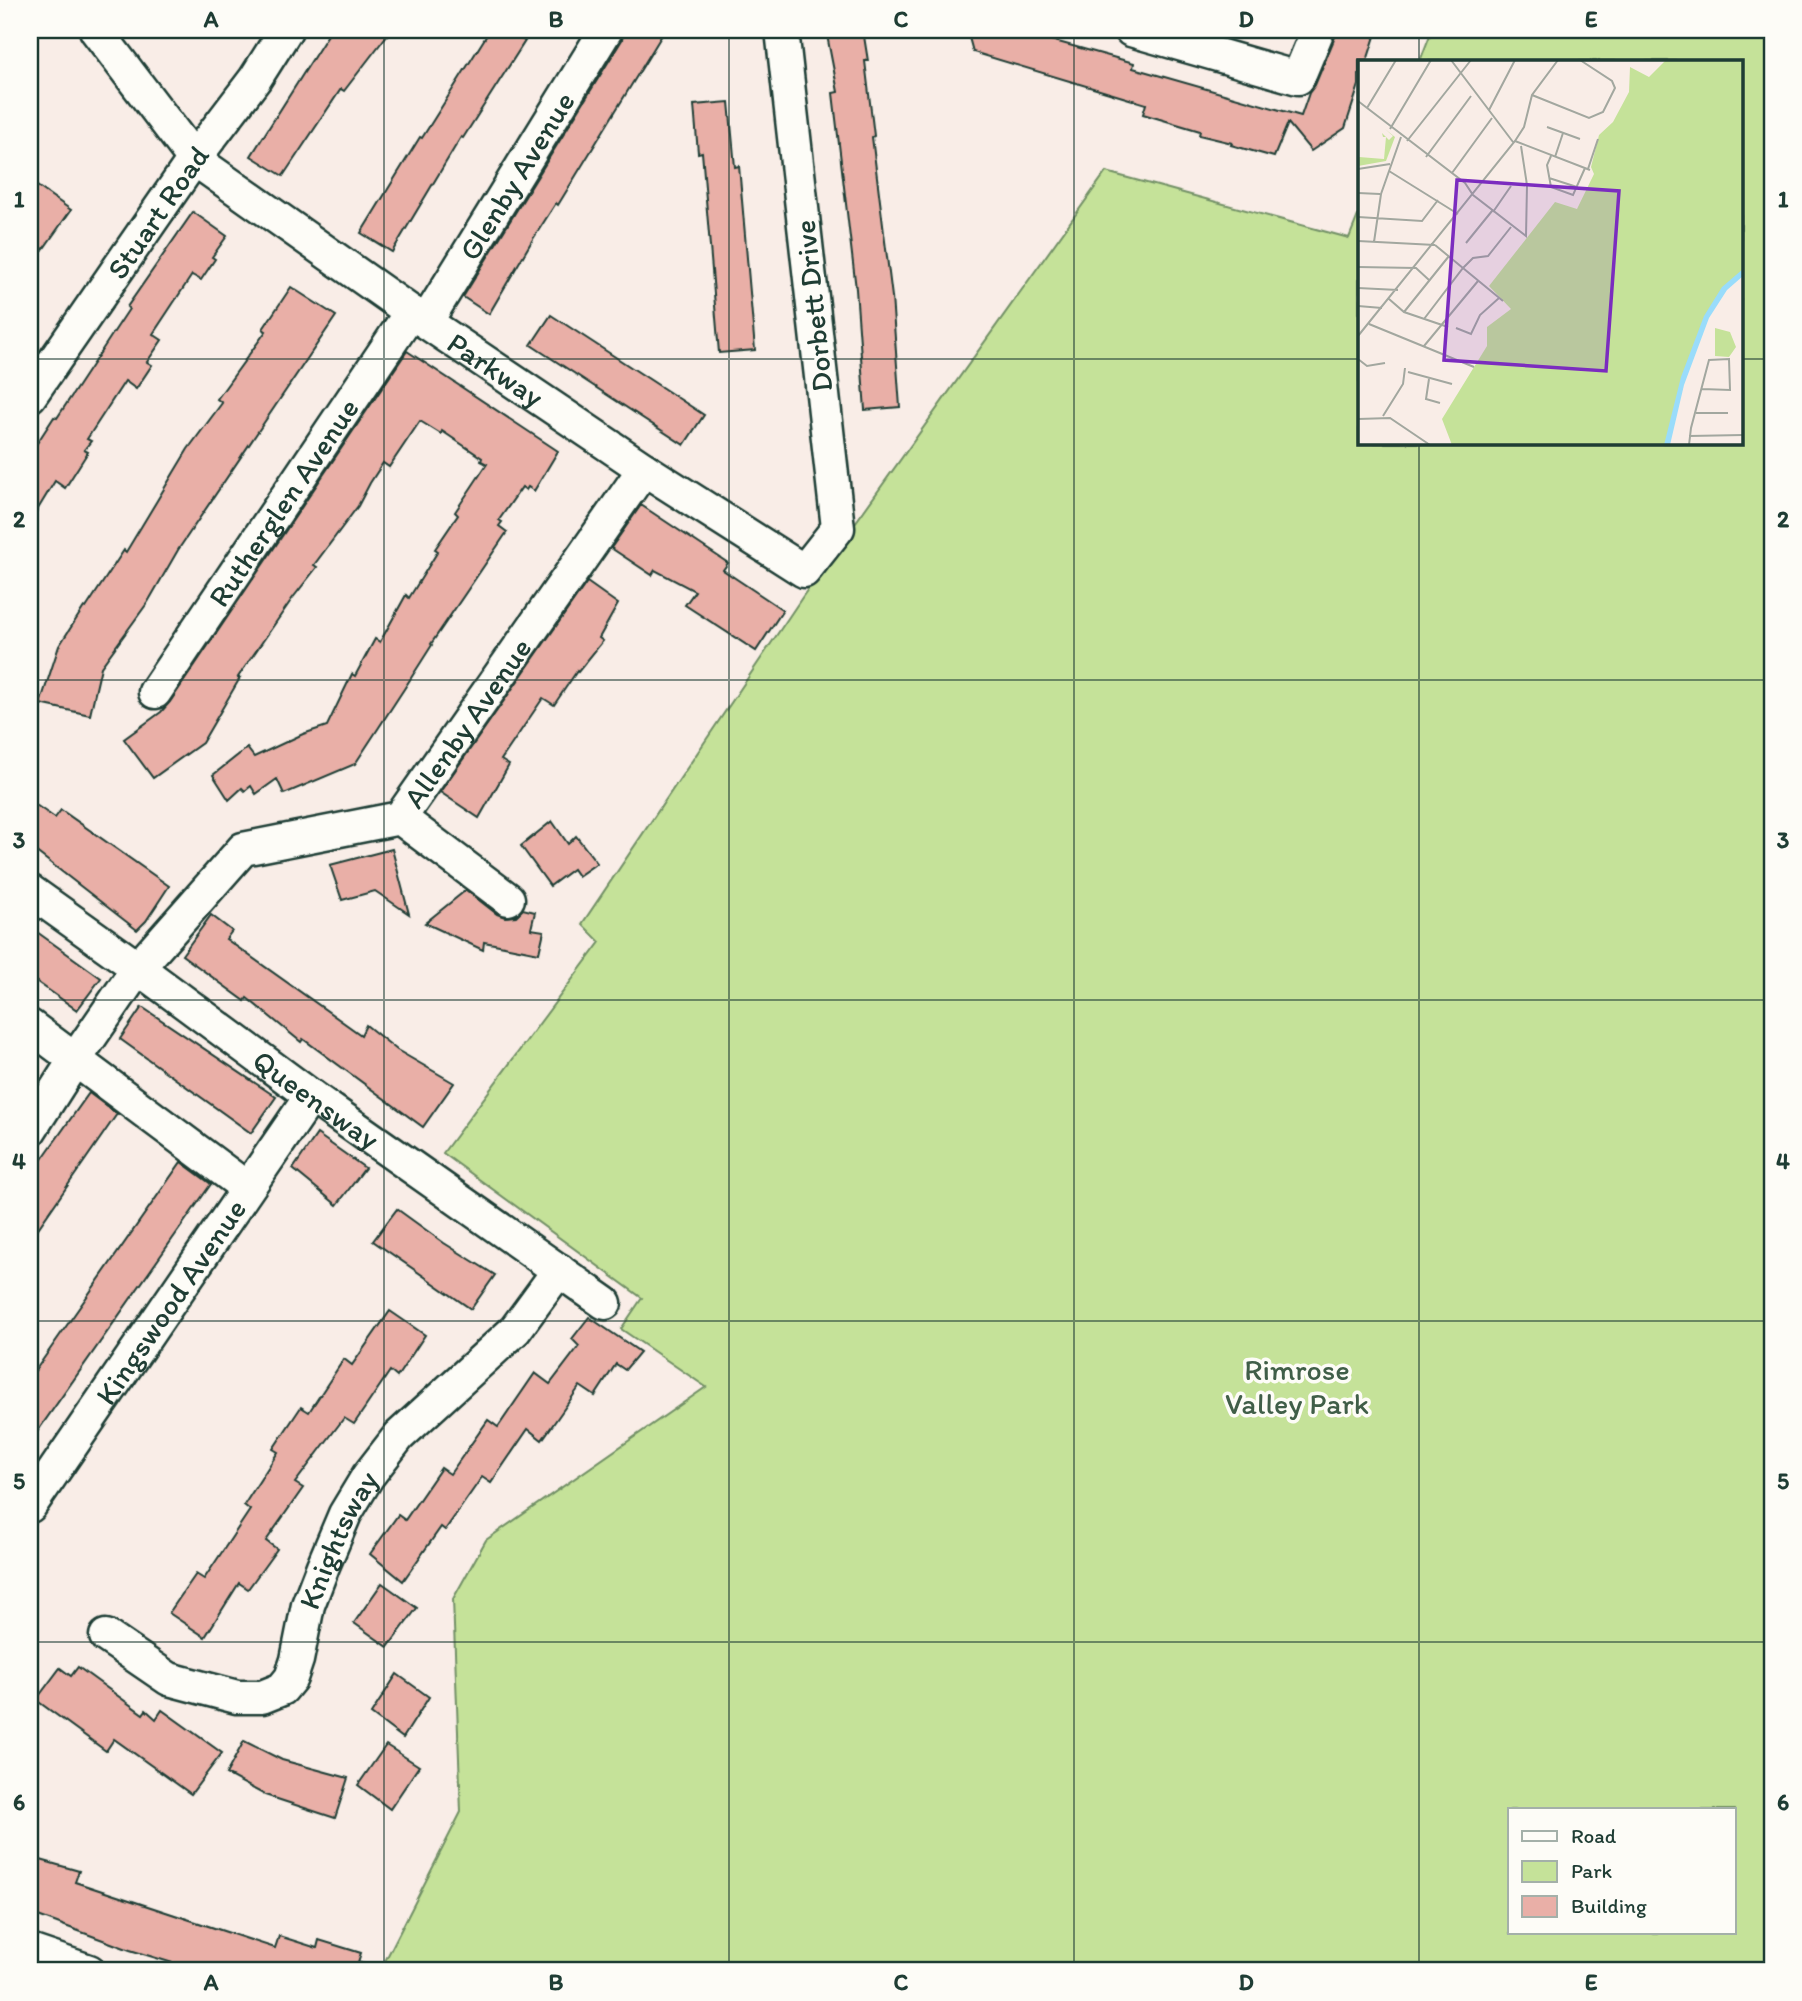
<svg xmlns="http://www.w3.org/2000/svg" width="1802" height="2001" viewBox="0 0 1802 2001" font-family="Itim,sans-serif">
  <style>
    .green { fill: #c5e299; stroke: #729066; stroke-width: 2; fill-rule: evenodd }
    .building { fill: #e9afa7; stroke: #1f3d34; stroke-width: 2 }
    .lines { fill: none; stroke-linecap: round; stroke-linejoin: round }
    .minor-casing { stroke: #1f3d34; stroke-width: 37 }
    .minor { stroke: #fdfcf7; stroke-width: 32 }
    .grid { fill: none; stroke: #1f3d34; stroke-width: 2; stroke-opacity: 0.55 }
    .labels { text-anchor: middle; dominant-baseline: central; stroke-width: 7; stroke-linejoin: round; paint-order: stroke }
    .street-label { font-size: 30px; fill: #1f3d34; stroke: #fdfcf7 }
    .park-label { font-size: 30px; fill: #405e48; stroke: #fdfcf7 }
    .inset-road { fill: none; stroke: #a2a79f; stroke-width: 2 }
    .view { fill: #7b2cbf; fill-opacity: 0.15; stroke: #7b2cbf; stroke-width: 3.5 }
    .inset-edge { fill: none; stroke: #1f3d34; stroke-width: 3.5 }
    .neatline { fill: none; stroke: #1f3d34; stroke-width: 2.5 }
    .grid-label { font-size: 23px; text-anchor: middle; font-weight: bold; fill: #1f3d34 }
  </style>
  <rect width="100%" height="100%" fill="#f9ede7"/>
  <filter id="ink" filterUnits="userSpaceOnUse"><feTurbulence type="fractalNoise" baseFrequency=".0143" numOctaves="2"/><feDisplacementMap in="SourceGraphic" scale="14" xChannelSelector="R" yChannelSelector="G"/><feConvolveMatrix kernelMatrix="1 2 1 2 8 2 1 2 1" color-interpolation-filters="sRGB"/></filter>
  <g filter="url(#ink)">
    <path class="green" d="M 1432,30 L 1772,30 L 1772,1971 L 380,1971 L 461,1812 L 453,1599 L 486,1540 L 706,1387 L 621,1329 L 642,1298 L 443,1153 L 600,942 L 582,924 L 803,596 L 1106,172 L 1349,238 L 1359,213 L 1359,443 L 1741,443 L 1741,61 L 1420,61 ZM 1510,1810 L 1734,1810 L 1734,1933 L 1510,1933 Z"/>
    <g class="building">
      <path d="M 331,30 L 391,30 L 344,91 L 341,89 L 283,176 L 251,156 Z"/>
      <path d="M 490,30 L 505,30 L 525,41 L 463,138 L 461,137 L 392,252 L 361,233 L 420,137 L 422,138 Z"/>
      <path d="M 624,30 L 665,30 L 558,205 L 556,203 L 533,239 L 489,314 L 463,297 L 622,40 Z"/>
      <path d="M 826,30 L 863,30 L 868,61 L 865,61 L 874,136 L 872,137 L 892,297 L 900,407 L 865,410 L 856,289 L 833,93 L 838,92 Z"/>
      <path d="M 967,30 L 1015,30 L 1134,63 L 1133,68 L 1301,116 L 1309,93 L 1315,85 L 1335,37 L 1336,30 L 1377,30 L 1367,61 L 1359,61 L 1359,85 L 1345,128 L 1311,151 L 1288,123 L 1274,157 L 1231,145 L 1232,143 L 1199,135 L 1200,131 L 1143,114 L 1146,104 L 973,52 Z"/>
      <path d="M 729,102 L 735,167 L 739,166 L 755,350 L 719,353 L 702,152 L 698,153 L 694,105 Z"/>
      <path d="M 30,181 L 71,210 L 30,268 Z"/>
      <path d="M 193,212 L 227,236 L 212,257 L 215,259 L 201,280 L 192,275 L 153,334 L 162,340 L 147,362 L 152,365 L 136,389 L 125,381 L 87,439 L 91,441 L 84,450 L 88,452 L 65,488 L 55,481 L 30,522 L 30,454 L 54,417 L 57,418 L 129,309 L 127,307 Z"/>
      <path d="M 291,287 L 336,316 L 178,550 L 148,602 L 101,667 L 90,715 L 40,704 L 59,646 L 84,607 L 86,608 L 124,550 L 126,552 L 188,449 L 222,403 L 217,399 L 266,331 L 263,329 Z"/>
      <path d="M 551,315 L 704,415 L 684,445 L 531,345 Z"/>
      <path d="M 407,351 L 558,451 L 534,491 L 528,487 L 526,490 L 522,487 L 499,520 L 502,522 L 499,526 L 507,532 L 431,644 L 432,645 L 404,689 L 355,764 L 284,794 L 277,779 L 256,794 L 251,786 L 245,791 L 242,788 L 229,800 L 213,775 L 247,748 L 254,757 L 303,734 L 327,726 L 352,674 L 355,676 L 375,639 L 380,642 L 406,595 L 409,598 L 438,551 L 435,549 L 458,515 L 455,512 L 487,464 L 481,461 L 482,458 L 442,431 L 441,434 L 420,421 L 389,467 L 383,463 L 370,483 L 358,506 L 314,565 L 317,567 L 292,599 L 238,677 L 240,678 L 202,743 L 153,778 L 124,739 L 161,712 L 170,702 Z"/>
      <path d="M 641,505 L 728,563 L 723,570 L 783,610 L 756,651 L 685,605 L 695,591 L 655,570 L 652,575 L 611,548 Z"/>
      <path d="M 587,582 L 618,604 L 599,638 L 603,641 L 578,672 L 577,671 L 554,705 L 543,698 L 501,760 L 509,765 L 479,818 L 440,792 Z"/>
      <path d="M 30,801 L 55,818 L 61,810 L 169,886 L 146,921 L 137,930 L 30,847 Z"/>
      <path d="M 552,821 L 568,844 L 576,836 L 597,863 L 578,876 L 573,869 L 550,886 L 521,846 Z"/>
      <path d="M 392,849 L 409,914 L 375,891 L 342,900 L 330,865 Z"/>
      <path d="M 466,890 L 497,914 L 505,917 L 516,916 L 523,909 L 535,912 L 531,929 L 544,931 L 539,953 L 484,942 L 483,950 L 425,923 Z"/>
      <path d="M 211,915 L 232,931 L 226,939 L 361,1035 L 366,1025 L 397,1050 L 454,1083 L 423,1127 L 303,1039 L 301,1042 L 247,998 L 245,1001 L 182,955 Z"/>
      <path d="M 30,927 L 101,978 L 77,1010 L 30,977 Z"/>
      <path d="M 142,1007 L 276,1097 L 251,1133 L 120,1039 Z"/>
      <path d="M 89,1093 L 117,1114 L 30,1240 L 30,1176 Z"/>
      <path d="M 317,1134 L 365,1168 L 337,1205 L 293,1169 Z"/>
      <path d="M 181,1162 L 211,1184 L 30,1442 L 30,1378 Z"/>
      <path d="M 397,1209 L 444,1243 L 495,1275 L 471,1309 L 373,1241 Z"/>
      <path d="M 390,1311 L 425,1335 L 397,1377 L 390,1371 L 354,1424 L 344,1418 L 295,1483 L 303,1488 L 266,1541 L 277,1549 L 248,1589 L 239,1583 L 205,1637 L 169,1613 L 196,1574 L 204,1579 L 250,1510 L 244,1505 L 278,1452 L 273,1449 L 301,1407 L 309,1412 L 344,1359 L 352,1365 Z"/>
      <path d="M 589,1317 L 640,1352 L 625,1370 L 616,1364 L 595,1396 L 580,1386 L 542,1440 L 528,1429 L 491,1483 L 482,1477 L 445,1530 L 441,1527 L 403,1581 L 370,1554 L 398,1515 L 405,1520 L 441,1468 L 450,1474 L 488,1420 L 498,1427 L 535,1373 L 550,1384 L 579,1346 L 572,1339 Z"/>
      <path d="M 382,1583 L 417,1608 L 388,1647 L 354,1623 Z"/>
      <path d="M 78,1667 L 143,1714 L 146,1710 L 156,1719 L 162,1710 L 222,1753 L 191,1794 L 114,1739 L 106,1751 L 36,1700 L 60,1668 L 71,1676 Z"/>
      <path d="M 397,1674 L 429,1697 L 403,1738 L 371,1714 Z"/>
      <path d="M 244,1741 L 282,1760 L 348,1778 L 335,1818 L 265,1795 L 226,1774 Z"/>
      <path d="M 386,1745 L 419,1766 L 390,1809 L 358,1785 Z"/>
      <path d="M 30,1857 L 79,1871 L 75,1882 L 275,1948 L 279,1936 L 317,1948 L 319,1940 L 361,1953 L 358,1962 L 374,1967 L 373,1971 L 199,1971 L 130,1950 L 30,1913 Z"/>
    </g>
    <g class="lines">
      <g class="minor-casing">
        <g id="minor">
          <path id="s1" d="M 96,30 L 194,159 L 411,312 L 644,469 L 804,571 L 838,528 L 782,30"/>
          <path d="M 1131,30 L 1298,78 L 1318,30"/>
          <path id="s2" d="M 426,322 L 606,30"/>
          <path id="s3" d="M 30,396 L 194,159 L 255,79 L 286,30"/>
          <path id="s4" d="M 155,692 L 411,312"/>
          <path d="M 400,818 L 508,899"/>
          <path id="s5" d="M 30,891 L 138,968 L 311,1096 L 605,1303"/>
          <path d="M 30,1026 L 247,1188"/>
          <path id="s6" d="M 30,1130 L 74,1061 L 138,968 L 243,849 L 400,818 L 644,469"/>
          <path id="s7" d="M 30,1506 L 311,1096"/>
          <path id="s8" d="M 106,1636 L 169,1679 L 237,1697 L 262,1697 L 282,1689 L 291,1678 L 297,1660 L 308,1605 L 323,1566 L 345,1514 L 368,1476 L 399,1436 L 515,1330 L 559,1270"/>
          <path d="M 30,1951 L 89,1971"/>
        </g>
      </g>
      <use href="#minor" class="minor"/>
    </g>
  </g>
  <path class="grid" d="M 384,30 L 384,1971M 729,30 L 729,1971M 1074,30 L 1074,1971M 1419,30 L 1419,61M 30,359 L 1359,359M 1741,359 L 1772,359M 1419,443 L 1419,1971M 30,680 L 1772,680M 30,1000 L 1772,1000M 30,1321 L 1772,1321M 30,1642 L 1772,1642"/>
  <g class="labels">
    <g class="street-label">
      <text stroke="none"><textPath href="#s2" startOffset="172">Glenby Avenue</textPath></text>
      <text stroke="none"><textPath href="#s3" startOffset="224">Stuart Road</textPath></text>
      <text transform="translate(813 306) rotate(-96)">Dorbett Drive</text>
      <text stroke="none"><textPath href="#s1" startOffset="530">Parkway</textPath></text>
      <text stroke="none"><textPath href="#s4" startOffset="229">Rutherglen Avenue</textPath></text>
      <text stroke="none"><textPath href="#s6" startOffset="630">Allenby Avenue</textPath></text>
      <text stroke="none"><textPath href="#s5" startOffset="354">Queensway</textPath></text>
      <text stroke="none"><textPath href="#s7" startOffset="248">Kingswood Avenue</textPath></text>
      <text stroke="none"><textPath href="#s8" startOffset="354">Knightsway</textPath></text>
    </g>
    <g class="park-label">
      <text x="1297" y="1369">Rimrose<tspan x="1297" dy="34">Valley Park</tspan></text>
    </g>
  </g>
  <g transform="translate(1358 60)">
    <rect width="385" height="385" fill="#f9ede7"/>
    <path d="M 308,0 L 385,0 L 385,212 L 356,243 L 326,317 L 309,385 L 94,385 L 84,359 L 129,286 L 129,267 L 153,249 L 131,226 L 197,142 L 219,149 L 236,114 L 233,107 L 241,75 L 255,62 L 271,32 L 272,7 L 291,17 ZM 27,69 L 37,77 L 28,101 L 0,106 L 1,97 L 26,99 L 28,77 L 25,77 L 24,73 L 31,80 L 35,76 ZM 357,268 L 372,272 L 378,287 L 371,297 L 357,296 Z" fill="#c5e299"/>
    <path d="M 385,209 L 385,216 L 369,230 L 351,258 L 326,325 L 312,385 L 306,385 L 323,317 L 346,256 L 364,227 Z" fill="#99dcfb"/>
    <path class="inset-road" d="M 93,0 L 155,82M 174,35 L 231,58 L 245,52 L 257,28 L 254,21 L 222,0M 0,41 L 107,123 L 115,135 L 168,176 L 169,125 L 163,86M 9,48 L 38,0M 131,50 L 157,0M 189,67 L 222,79M 32,69 L 73,0M 49,81 L 113,0M 157,81 L 232,110M 193,96 L 189,105 L 193,127 L 215,135 L 227,108M 68,97 L 113,36M 197,97 L 205,73M 0,109 L 32,104M 230,109 L 240,79M 31,111 L 100,154M 94,113 L 134,58M 191,118 L 219,127M 0,133 L 22,134M 135,152 L 153,126M 0,157 L 64,161 L 80,140M 0,181 L 77,185M 16,182 L 23,134 L 43,77M 108,183 L 134,151M 77,185 L 145,241M 0,207 L 58,208 L 71,220M 0,228 L 40,230M 31,239 L 46,252 L 90,267M 0,246 L 24,248M 46,252 L 91,196M 66,259 L 105,208 L 115,198 L 130,196 L 153,167M 11,264 L 116,307M 98,268 L 113,274 L 122,255 L 141,238M 0,276 L 157,81 L 166,67 L 174,35 L 200,0M 66,286 L 120,221M 0,299 L 9,306 L 27,303M 50,312 L 94,324M 71,319 L 68,339 L 82,343M 338,353 L 370,353M 25,356 L 45,324 L 47,308M 0,359 L 32,358 L 72,385M 331,376 L 385,375M 331,385 L 333,368 L 351,300 L 371,299 L 372,330 L 344,329"/>
    <path class="view" d="M 99,120 L 261,131 L 248,311 L 86,300 Z"/>
    <rect width="385" height="385" class="inset-edge"/>
  </g>
  <rect width="1802" height="2001" fill="none" stroke="#fdfcf7" stroke-width="77"/>
  <rect x="1508" y="1808" width="228" height="126" fill="#fdfcf7" stroke="#a4b0a9" stroke-width="2"/>
  <rect x="1522" y="1831" width="35" height="10" fill="#fdfcf7" stroke="#a4b0a9" stroke-width="2"/>
  <text x="1571" y="1843" font-size="21" fill="#1f3d34">Road</text>
  <rect x="1522" y="1861" width="35" height="21" fill="#c5e299" stroke="#a4b0a9" stroke-width="2"/>
  <text x="1571" y="1878" font-size="21" fill="#1f3d34">Park</text>
  <rect x="1522" y="1896" width="35" height="21" fill="#e9afa7" stroke="#a4b0a9" stroke-width="2"/>
  <text x="1571" y="1913" font-size="21" fill="#1f3d34">Building</text>
  <rect x="38" y="38" width="1726" height="1924" class="neatline"/>
  <g class="grid-label">
    <text x="211" y="27">A</text>
    <text x="556" y="27">B</text>
    <text x="901" y="27">C</text>
    <text x="1246" y="27">D</text>
    <text x="1591" y="27">E</text>
    <text x="19" y="207">1</text>
    <text x="1783" y="207">1</text>
    <text x="19" y="527">2</text>
    <text x="1783" y="527">2</text>
    <text x="19" y="848">3</text>
    <text x="1783" y="848">3</text>
    <text x="19" y="1169">4</text>
    <text x="1783" y="1169">4</text>
    <text x="19" y="1489">5</text>
    <text x="1783" y="1489">5</text>
    <text x="19" y="1810">6</text>
    <text x="1783" y="1810">6</text>
    <text x="211" y="1990">A</text>
    <text x="556" y="1990">B</text>
    <text x="901" y="1990">C</text>
    <text x="1246" y="1990">D</text>
    <text x="1591" y="1990">E</text>
  </g>
</svg>
